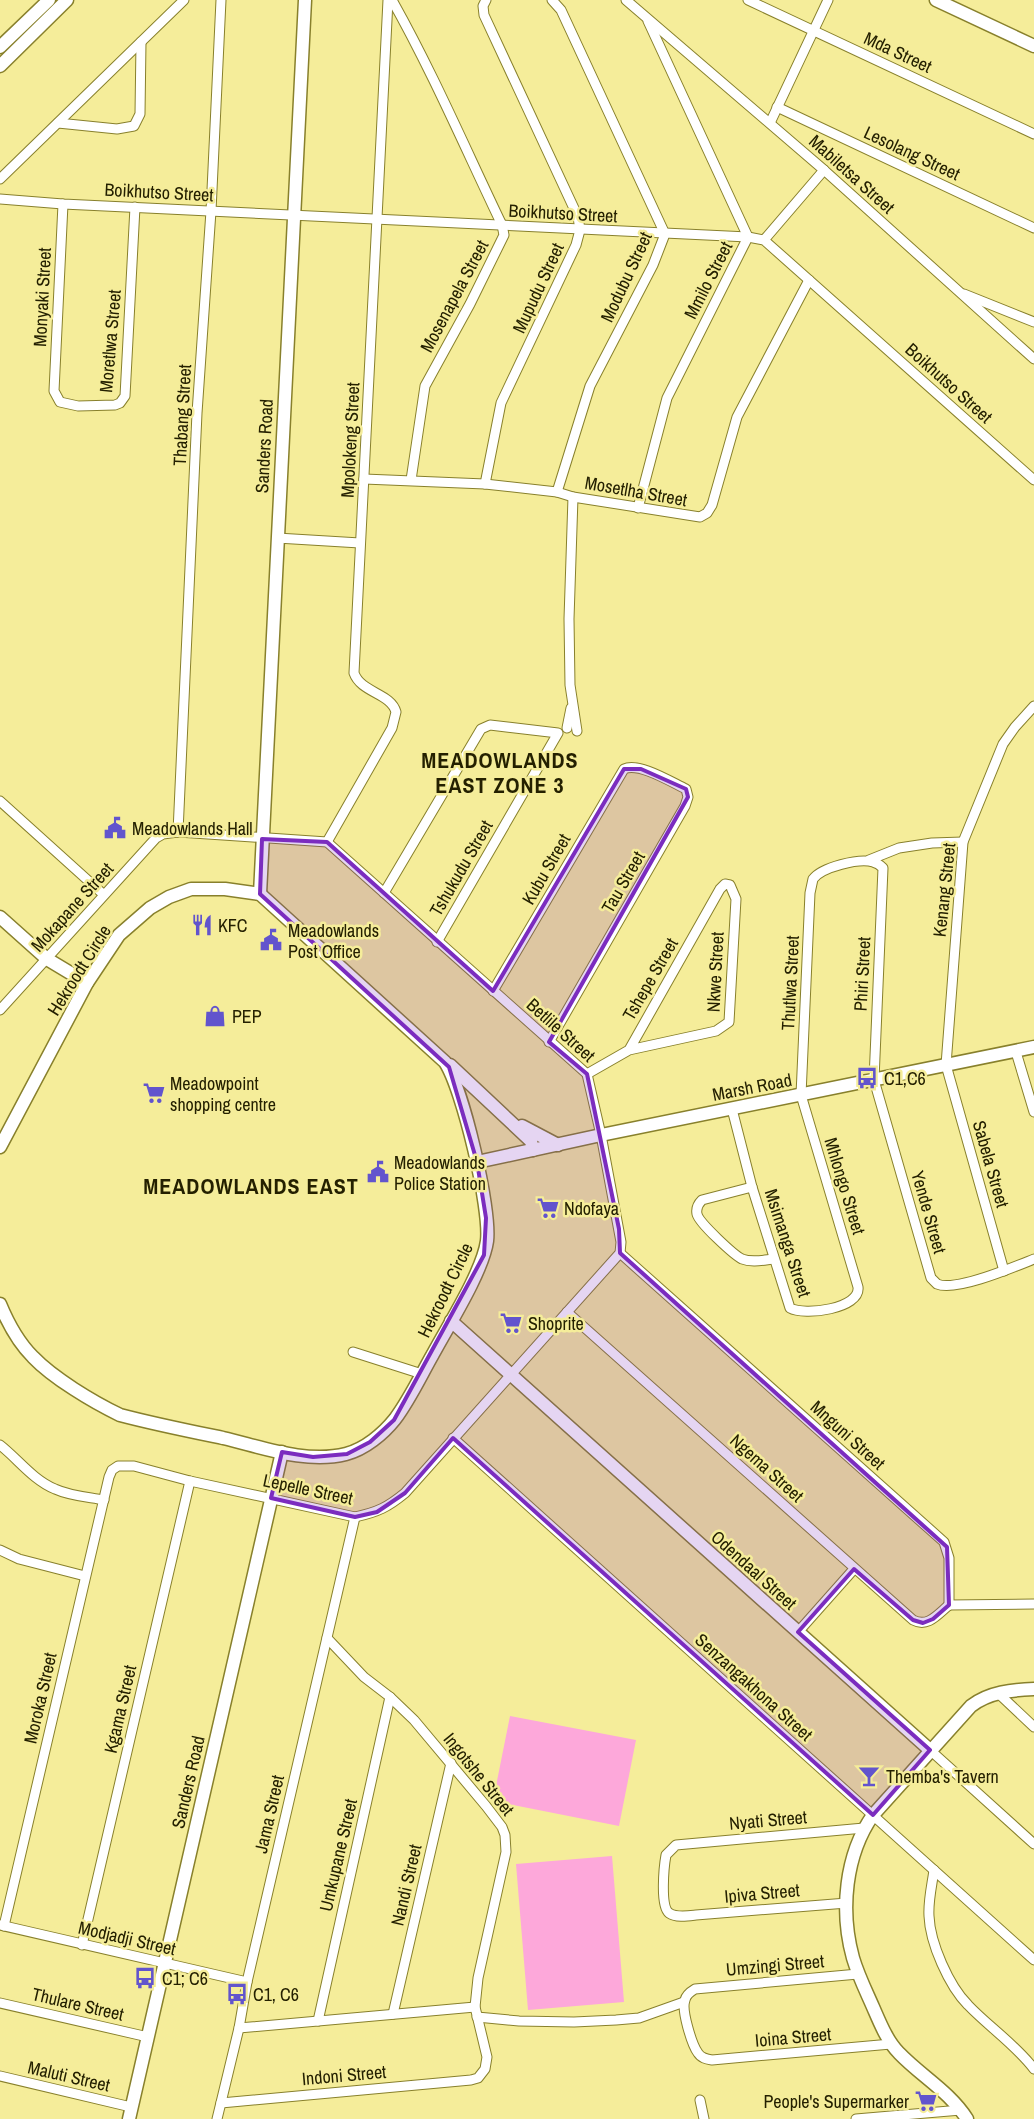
<svg xmlns="http://www.w3.org/2000/svg" width="1034" height="2119" viewBox="0 0 1034 2119" font-family="'Archivo Narrow',sans-serif">
  <style>
    .green { fill: #fda8da }
    .lines { fill: none; stroke-linecap: round; stroke-linejoin: round }
    .street-casing { stroke: #88802c; stroke-width: 11 }
    .secondary-casing { stroke: #88802c; stroke-width: 15 }
    .street { stroke: #fff; stroke-width: 9 }
    .secondary { stroke: #fff; stroke-width: 12 }
    .marked { fill: #7b2cbf; fill-opacity: 0.2; stroke: #7b2cbf; stroke-width: 4; stroke-linejoin: round }
    .labels { text-anchor: middle; dominant-baseline: central; stroke-width: 5; stroke-linejoin: round; paint-order: stroke }
    .street-label { font-size: 18px; fill: #242000; stroke: #f5ed9a }
    .poi-label { font-size: 18px; fill: #242000; stroke: #f5ed9a; text-anchor: start }
    .district-label { font-size: 22px; font-weight: bold; letter-spacing: 1px; fill: #242000; stroke: #f5ed9a }
  </style>
  <rect width="100%" height="100%" fill="#f5ed9a"/>
  <g class="green">
    <path d="M 510,1716 L 636,1740 L 619,1826 L 493,1801 Z"/>
    <path d="M 612,1856 L 624,2002 L 528,2010 L 516,1864 Z"/>
  </g>
  <g class="lines">
    <g class="street-casing">
      <g id="street">
        <path d="M 392,0 C 433,73 466,150 502,225 L 504,235 L 470,304 L 425,386 L 411,480"/>
        <path d="M 552,0 L 561,10 L 665,234 L 653,265 L 590,386 L 557,492"/>
        <path d="M 626,0 L 824,170 L 1034,359"/>
        <path d="M 748,0 L 1034,134"/>
        <path d="M 777,107 L 1034,228"/>
        <path d="M 58,123 L 117,129 L 134,126 L 140,114 L 141,42"/>
        <path d="M 770,123 L 828,0"/>
        <path d="M 0,179 L 184,0"/>
        <path d="M 0,199 L 63,204 L 748,237 L 764,240 L 1034,480"/>
        <path d="M 63,204 L 54,391 L 60,402 L 78,406 L 115,405 L 120,403 L 125,396 L 135,207"/>
        <path d="M 764,240 L 824,170"/>
        <path d="M 964,294 L 1034,322"/>
        <path d="M 364,479 L 485,484 L 557,492 L 573,497 L 700,517 L 707,513 L 712,505 L 737,417 L 809,280"/>
        <path d="M 485,484 L 501,403 L 576,245 L 580,230 L 578,217 L 484,15 L 483,6 L 486,0"/>
        <path d="M 573,497 L 569,619 L 570,685 L 577,731"/>
        <path d="M 638,508 L 667,398 L 748,237 L 648,21"/>
        <path d="M 277,538 L 360,543"/>
        <path d="M 567,728 L 571,708"/>
        <path d="M 0,801 L 103,894"/>
        <path d="M 178,832 L 197,413 L 211,211 L 221,0"/>
        <path d="M 327,842 L 392,728 L 396,712 C 391,693 361,693 354,673 L 388,0"/>
        <path d="M 869,860 L 899,848 L 932,843 L 963,842"/>
        <path d="M 384,893 L 481,729 L 490,725 L 558,733 L 437,942"/>
        <path d="M 493,991 L 624,769 C 639,762 671,782 686,789 L 688,797 L 685,806 L 549,1042"/>
        <path d="M 0,1010 L 156,838 L 163,834 L 178,832 L 327,842 L 587,1074 L 601,1135 L 621,1242 L 620,1253 L 405,1493 C 388,1507 378,1512 355,1517 L 190,1481 L 134,1466 L 118,1466 L 112,1470 L 109,1477 L 4,1926"/>
        <path d="M 1016,1052 L 1034,1112"/>
        <path d="M 587,1074 L 629,1050 L 720,889 L 725,884 L 730,885 L 736,899 L 729,1022 L 716,1031 L 629,1050"/>
        <path d="M 732,1109 L 752,1187 L 790,1308 C 804,1316 861,1309 858,1287 L 801,1095 L 810,893 L 813,879 C 822,867 859,858 873,862 C 878,863 880,865 883,868 L 874,1080 L 931,1278 L 937,1284 C 956,1292 1014,1267 1034,1259"/>
        <path d="M 752,1187 L 702,1200 C 698,1204 696,1209 697,1214 C 699,1223 734,1255 742,1259 C 752,1263 764,1260 774,1259"/>
        <path d="M 620,1253 L 944,1542 L 949,1558 L 949,1605"/>
        <path d="M 1004,1271 L 946,1065 L 963,842 L 1003,744 L 1015,727 L 1034,706"/>
        <path d="M 567,1312 L 913,1620 C 928,1628 938,1614 949,1605"/>
        <path d="M 353,1352 L 422,1374"/>
        <path d="M 453,1438 L 1034,1960"/>
        <path d="M 0,1445 C 18,1459 33,1480 55,1489 C 70,1496 88,1497 104,1500"/>
        <path d="M 0,1550 L 19,1559 L 85,1576"/>
        <path d="M 949,1605 L 1034,1604"/>
        <path d="M 798,1632 L 854,1569"/>
        <path d="M 998,1693 L 1034,1727"/>
        <path d="M 930,1750 L 1034,1844"/>
        <path d="M 934,1870 C 932,1885 928,1901 929,1916 C 930,1943 949,1986 968,2005 C 989,2027 1016,2045 1034,2069"/>
        <path d="M 847,1903 L 696,1915 C 688,1916 676,1918 669,1913 C 660,1906 664,1866 666,1855 L 676,1845 L 864,1828"/>
        <path d="M 0,1925 L 247,1982"/>
        <path d="M 82,1945 L 190,1481"/>
        <path d="M 858,1974 L 695,1989 C 690,1992 686,1995 685,2000 C 681,2010 692,2045 698,2053 C 701,2058 706,2059 712,2060 L 891,2044"/>
        <path d="M 0,2003 L 148,2037"/>
        <path d="M 393,2014 L 451,1763"/>
        <path d="M 477,2017 L 519,2021 L 574,2022 L 616,2020 L 639,2018 L 684,2002"/>
        <path d="M 318,2021 L 390,1697"/>
        <path d="M 239,2028 L 475,2007"/>
        <path d="M 0,2076 L 131,2107"/>
        <path d="M 700,2100 L 704,2119"/>
        <path d="M 221,2103 L 471,2080 L 478,2078 L 485,2069 L 487,2057 L 475,2007 L 478,1978 L 506,1852 L 505,1835 L 502,1827 L 486,1806 L 414,1720 L 390,1697 L 364,1677 L 327,1638"/>
        <path d="M 217,2119 L 239,2028 L 247,1982 L 355,1517"/>
        <path d="M 856,2119 L 961,2110"/>
      </g>
    </g>
    <g class="secondary-casing">
      <g id="secondary">
        <path d="M 936,0 L 1034,46"/>
        <path d="M 0,47 L 49,0"/>
        <path d="M 0,66 L 67,0"/>
        <path d="M 260,894 L 305,0"/>
        <path d="M 0,917 L 47,959 L 87,983"/>
        <path d="M 450,1065 L 531,1141 L 533,1150"/>
        <path d="M 522,1126 L 558,1145"/>
        <path d="M 0,1147 L 87,983 L 119,935 L 150,908 L 169,897 L 191,889 L 225,889 L 260,894 L 445,1062 C 463,1089 491,1209 487,1241 C 483,1271 448,1326 433,1354 C 421,1375 410,1399 395,1419 C 383,1434 365,1449 346,1454 C 306,1464 262,1447 223,1438 C 189,1431 154,1424 120,1415 C 93,1402 53,1378 33,1357 C 19,1343 7,1321 0,1304"/>
        <path d="M 477,1162 L 601,1135 L 1034,1047"/>
        <path d="M 451,1321 L 930,1750"/>
        <path d="M 129,2119 L 282,1452"/>
        <path d="M 967,2119 C 950,2092 921,2076 899,2053 C 887,2041 880,2023 873,2007 C 866,1991 858,1975 853,1958 C 840,1911 845,1855 873,1815 L 971,1706 C 989,1692 1012,1690 1034,1689"/>
      </g>
    </g>
    <use href="#street" class="street"/>
    <use href="#secondary" class="secondary"/>
  </g>
  <path class="marked" d="M 624,769 L 641,769 L 686,789 L 688,797 L 549,1042 L 587,1074 L 619,1229 L 620,1253 L 947,1547 L 949,1605 L 933,1619 L 923,1623 L 913,1620 L 854,1569 L 798,1632 L 930,1750 L 873,1815 L 453,1438 L 405,1493 L 377,1512 L 355,1517 L 271,1498 L 282,1452 L 313,1457 L 347,1454 L 370,1442 L 394,1420 L 484,1255 L 486,1218 L 477,1162 L 449,1067 L 260,894 L 262,839 L 327,842 L 493,991 Z"/>
  <defs>
    <g id="civic-bare" transform="scale(1.725)"><path d="M-.6-6.5H3V-4.5H.6V-3L4-1V1h2V6H-6V1h2V-1L-.6-3ZM-1.2 2.5V6h2.4V2.5Z" fill="#6254cd" stroke="#f5ed9a" stroke-width="2.5" paint-order="stroke"/></g>
    <g id="restaurant-bare" transform="scale(1.725)"><path d="M-5-6h1v4h1v-4h1v4h1v-4h1v5L-1.5 .5V6h-2V.5L-5-1ZM5-6V6H3V1.5H1.5Q1.5-4 5-6Z" fill="#6254cd" stroke="#f5ed9a" stroke-width="2.5" paint-order="stroke"/></g>
    <g id="shop-bare" transform="scale(1.725)"><path d="M-5-2.5h2.3a2.7 3.5 0 0 1 5.4 0H5L5.5 6h-11ZM-1.5-2.5h3a1.5 2.3 0 0 0-3 0Z" fill="#6254cd" stroke="#f5ed9a" stroke-width="2.5" paint-order="stroke"/></g>
    <g id="bus-bare" transform="scale(1.725)"><path d="M-5-6H5V4H4V6H2V4H-2V6H-4V4H-5ZM-3.5-4V0h7V-4ZM-3.5 1.2v1.5H-2V1.2ZM2 1.2v1.5H3.5V1.2Z" fill="#6254cd" stroke="#f5ed9a" stroke-width="2.5" paint-order="stroke"/></g>
    <g id="supermarket-bare" transform="scale(1.725)"><path d="M-6-5.5h2.5l.6 2H6L4.5 2H-2.5L-4.4-4H-6ZM-1.5 3.2a1.3 1.3 0 1 0 .1 0ZM3 3.2a1.3 1.3 0 1 0 .1 0Z" fill="#6254cd" stroke="#f5ed9a" stroke-width="2.5" paint-order="stroke"/></g>
    <g id="bar-bare" transform="scale(1.725)"><path d="M-6-5H6L.8 .8V4.5H3.5V6h-7V4.5H-.8V.8Z" fill="#6254cd" stroke="#f5ed9a" stroke-width="2.5" paint-order="stroke"/></g>
  </defs>
  <g fill-rule="evenodd">
    <use href="#civic-bare" x="115" y="828"/>
    <use href="#restaurant-bare" x="202" y="925"/>
    <use href="#civic-bare" x="271" y="940"/>
    <use href="#shop-bare" x="215" y="1016"/>
    <use href="#bus-bare" x="867" y="1078"/>
    <use href="#supermarket-bare" x="154" y="1093"/>
    <use href="#civic-bare" x="378" y="1172"/>
    <use href="#supermarket-bare" x="548" y="1208"/>
    <use href="#supermarket-bare" x="511" y="1323"/>
    <use href="#bar-bare" x="869" y="1776"/>
    <use href="#bus-bare" x="145" y="1978"/>
    <use href="#bus-bare" x="237" y="1994"/>
    <use href="#supermarket-bare" x="926" y="2101"/>
  </g>
  <g class="labels">
    <g class="street-label">
      <text transform="translate(898 52) rotate(25)">Mda Street</text>
      <text transform="translate(912 153) rotate(25)">Lesolang Street</text>
      <text transform="translate(852 174) rotate(42)">Mabiletsa Street</text>
      <text transform="translate(159 192) rotate(3)">Boikhutso Street</text>
      <text transform="translate(563 213) rotate(3)">Boikhutso Street</text>
      <text transform="translate(626 277) rotate(-65)">Modubu Street</text>
      <text transform="translate(708 280) rotate(-63)">Mmilo Street</text>
      <text transform="translate(538 288) rotate(-65)">Mupudu Street</text>
      <text transform="translate(454 296) rotate(-62)">Mosenapela Street</text>
      <text transform="translate(42 297) rotate(-87)">Monyaki Street</text>
      <text transform="translate(110 341) rotate(-85)">Moretlwa Street</text>
      <text transform="translate(949 383) rotate(42)">Boikhutso Street</text>
      <text transform="translate(182 415) rotate(-87)">Thabang Street</text>
      <text transform="translate(350 440) rotate(-87)">Mpolokeng Street</text>
      <text transform="translate(264 446) rotate(-87)">Sanders Road</text>
      <text transform="translate(636 491) rotate(10)">Mosetlha Street</text>
      <text transform="translate(461 868) rotate(-60)">Tshukudu Street</text>
      <text transform="translate(546 869) rotate(-60)">Kubu Street</text>
      <text transform="translate(623 882) rotate(-60)">Tau Street</text>
      <text transform="translate(944 890) rotate(-84)">Kenang Street</text>
      <text transform="translate(72 907) rotate(-48)">Mokapane Street</text>
      <text transform="translate(79 970) rotate(-58)">Hekroodt Circle</text>
      <text transform="translate(715 972) rotate(-87)">Nkwe Street</text>
      <text transform="translate(862 974) rotate(-87)">Phiri Street</text>
      <text transform="translate(650 979) rotate(-60)">Tshepe Street</text>
      <text transform="translate(790 983) rotate(-87)">Thutlwa Street</text>
      <text transform="translate(561 1030) rotate(42)">Betlile Street</text>
      <text transform="translate(752 1087) rotate(-11)">Marsh Road</text>
      <text transform="translate(991 1164) rotate(74)">Sabela Street</text>
      <text transform="translate(845 1186) rotate(73)">Mhlongo Street</text>
      <text transform="translate(929 1212) rotate(74)">Yende Street</text>
      <text transform="translate(788 1243) rotate(72)">Msimanga Street</text>
      <text transform="translate(445 1290) rotate(-64)">Hekroodt Circle</text>
      <text transform="translate(848 1435) rotate(42)">Mnguni Street</text>
      <text transform="translate(767 1468) rotate(42)">Ngema Street</text>
      <text transform="translate(308 1489) rotate(12)">Lepelle Street</text>
      <text transform="translate(754 1570) rotate(42)">Odendaal Street</text>
      <text transform="translate(754 1687) rotate(42)">Senzangakhona Street</text>
      <text transform="translate(40 1698) rotate(-77)">Moroka Street</text>
      <text transform="translate(120 1709) rotate(-77)">Kgama Street</text>
      <text transform="translate(479 1774) rotate(51)">Ingotshe Street</text>
      <text transform="translate(188 1782) rotate(-77)">Sanders Road</text>
      <text transform="translate(269 1814) rotate(-77)">Jama Street</text>
      <text transform="translate(768 1820) rotate(-5)">Nyati Street</text>
      <text transform="translate(338 1855) rotate(-77)">Umkupane Street</text>
      <text transform="translate(406 1885) rotate(-77)">Nandi Street</text>
      <text transform="translate(762 1893) rotate(-5)">Ipiva Street</text>
      <text transform="translate(127 1938) rotate(13)">Modjadji Street</text>
      <text transform="translate(775 1965) rotate(-5)">Umzingi Street</text>
      <text transform="translate(78 2004) rotate(13)">Thulare Street</text>
      <text transform="translate(793 2037) rotate(-5)">Ioina Street</text>
      <text transform="translate(344 2075) rotate(-5)">Indoni Street</text>
      <text transform="translate(69 2076) rotate(13)">Maluti Street</text>
    </g>
    <g class="poi-label">
      <text x="132" y="828">Meadowlands Hall</text>
      <text x="218" y="925">KFC</text>
      <text x="288" y="930">Meadowlands<tspan x="288" dy="21">Post Office</tspan></text>
      <text x="232" y="1016">PEP</text>
      <text x="884" y="1078">C1,C6</text>
      <text x="170" y="1083">Meadowpoint<tspan x="170" dy="21">shopping centre</tspan></text>
      <text x="394" y="1162">Meadowlands<tspan x="394" dy="21">Police Station</tspan></text>
      <text x="564" y="1208">Ndofaya</text>
      <text x="528" y="1323">Shoprite</text>
      <text x="886" y="1776">Themba's Tavern</text>
      <text x="162" y="1978">C1; C6</text>
      <text x="253" y="1994">C1, C6</text>
      <text x="909" y="2101" text-anchor="end">People's Supermarker</text>
    </g>
    <g class="district-label">
      <text x="500" y="760">MEADOWLANDS<tspan x="500" dy="25">EAST ZONE 3</tspan></text>
      <text x="251" y="1186">MEADOWLANDS EAST</text>
    </g>
  </g>
</svg>
